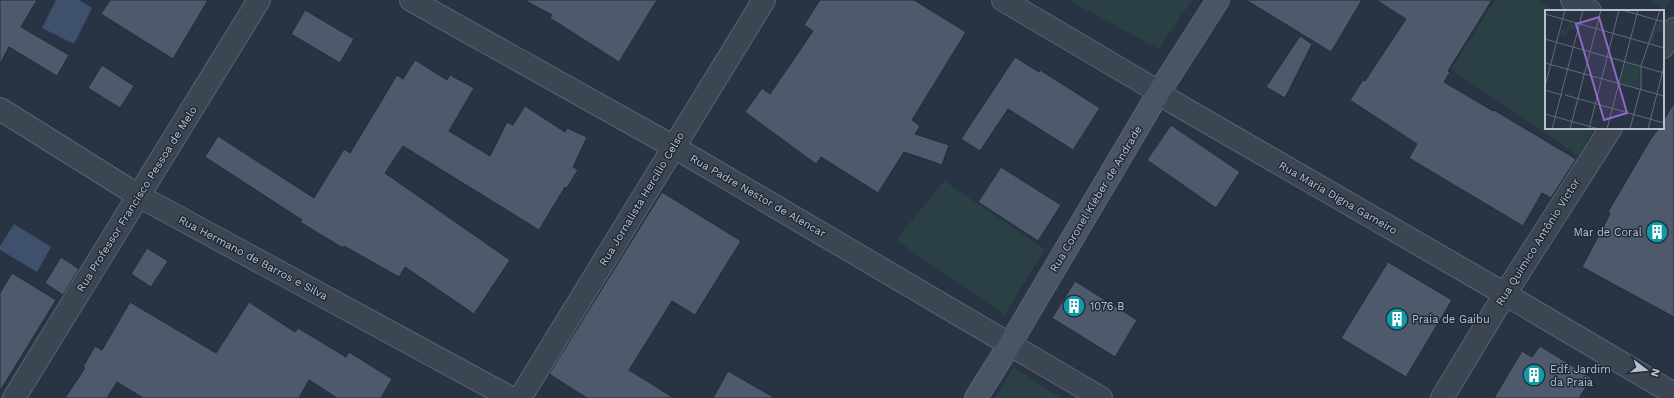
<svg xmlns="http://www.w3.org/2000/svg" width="1674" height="398" viewBox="0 0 1674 398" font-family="'Work Sans',sans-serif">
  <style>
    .green { fill: #2a4044 }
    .water { fill: #3e506b }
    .building { fill: #4e5a6b; stroke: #232c3a }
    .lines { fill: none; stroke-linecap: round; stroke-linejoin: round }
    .minor-casing { stroke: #5a6370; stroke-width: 24 }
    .secondary-casing { stroke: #5a6370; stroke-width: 24 }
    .minor { stroke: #3c4552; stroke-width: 22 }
    .secondary { stroke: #4a5465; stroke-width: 22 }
    .labels { text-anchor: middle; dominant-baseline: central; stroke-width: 3; stroke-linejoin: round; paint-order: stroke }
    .street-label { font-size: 11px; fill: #b9c0cc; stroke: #202a38 }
    .poi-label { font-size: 11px; fill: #b9c0cc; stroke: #202a38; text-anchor: start }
    .inset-road { fill: none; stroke: #626b7a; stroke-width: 1 }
    .view { fill: #9467c4; fill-opacity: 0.15; stroke: #9467c4; stroke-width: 2 }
    .inset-edge { fill: none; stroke: #b9c0cc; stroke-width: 2 }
  </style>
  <rect width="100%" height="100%" fill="#283343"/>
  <g class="green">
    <path d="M 1068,0 L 1192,0 L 1159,49 Z"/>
    <path d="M 1495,0 L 1538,0 L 1556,11 L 1546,11 L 1546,128 L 1595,128 L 1578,156 L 1451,69 Z"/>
    <path d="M 1649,0 L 1670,0 L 1664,9 Z"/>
    <path d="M 944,181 L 1045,249 L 1005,315 L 896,240 Z"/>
    <path d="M 1014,367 L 1061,398 L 995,398 Z"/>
  </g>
  <g class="water">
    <path d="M 56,0 L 79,0 L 92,8 L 74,44 L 42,28 Z"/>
    <path d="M 14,224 L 51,247 L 37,272 L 0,250 L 0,246 Z"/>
  </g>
  <g class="building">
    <path d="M 0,0 L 37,0 L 21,27 L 69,55 L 57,76 L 9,47 L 0,64 Z"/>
    <path d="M 110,0 L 208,0 L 173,59 L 101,14 Z"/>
    <path d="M 524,0 L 657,0 L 619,62 L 550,18 L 552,15 Z"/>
    <path d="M 820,0 L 914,0 L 966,32 L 912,120 L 920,126 L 915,134 L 949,145 L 942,165 L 904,152 L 878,193 L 821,157 L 816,164 L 745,112 L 762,88 L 770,94 L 813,31 L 804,25 Z"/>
    <path d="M 1246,0 L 1362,0 L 1331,52 Z"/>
    <path d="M 1376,0 L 1492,0 L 1448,71 L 1450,72 L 1444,82 L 1493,111 L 1494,110 L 1576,159 L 1551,198 L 1542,193 L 1523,226 L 1409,158 L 1417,144 L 1350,100 L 1363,80 L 1365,81 L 1406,19 Z"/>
    <path d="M 305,10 L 354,39 L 340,63 L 291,34 Z"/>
    <path d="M 1300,36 L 1312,44 L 1285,98 L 1266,87 Z"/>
    <path d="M 1015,57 L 1039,72 L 1040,70 L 1100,108 L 1073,150 L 1008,109 L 980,151 L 961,139 Z"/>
    <path d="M 415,60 L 447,80 L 450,75 L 474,88 L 449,131 L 490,156 L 507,122 L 513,125 L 525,106 L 565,132 L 567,128 L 587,137 L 573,167 L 578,170 L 566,189 L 565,187 L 539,230 L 403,146 L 385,173 L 510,260 L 474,314 L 405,267 L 399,277 L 344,246 L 343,248 L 300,222 L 302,220 L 205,157 L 218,136 L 314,198 L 344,149 L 350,153 L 397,75 L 403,79 Z"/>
    <path d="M 102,65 L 134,86 L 120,108 L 88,88 Z"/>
    <path d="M 1674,103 L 1674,317 L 1582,267 L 1610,214 L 1608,212 L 1650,140 L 1659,128 L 1663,128 L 1663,121 Z"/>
    <path d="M 1171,125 L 1240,172 L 1216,208 L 1147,160 Z"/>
    <path d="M 1001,167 L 1061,205 L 1038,241 L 978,202 Z"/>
    <path d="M 662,192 L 741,241 L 695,315 L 672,301 L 629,370 L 674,398 L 587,398 L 549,374 Z"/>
    <path d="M 147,248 L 168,261 L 151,287 L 131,274 Z"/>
    <path d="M 61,257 L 79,269 L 63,295 L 45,283 Z"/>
    <path d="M 1388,262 L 1452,300 L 1406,377 L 1341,338 Z"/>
    <path d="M 12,273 L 56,300 L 0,391 L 0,293 Z"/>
    <path d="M 1075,281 L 1137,320 L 1115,357 L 1052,318 Z"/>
    <path d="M 130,302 L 216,353 L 249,302 L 295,332 L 298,328 L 346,357 L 349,352 L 392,379 L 381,398 L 337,398 L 309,380 L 299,398 L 143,398 L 117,382 L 107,398 L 65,398 L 85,368 L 83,367 L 95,346 L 102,350 Z"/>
    <path d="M 1540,346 L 1592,378 L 1579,398 L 1494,398 L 1522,351 L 1532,357 Z"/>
    <path d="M 728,371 L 775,398 L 713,398 Z"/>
  </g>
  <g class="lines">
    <g class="minor-casing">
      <g id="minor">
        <path d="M 411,0 L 674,147 L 1101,398"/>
        <path d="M 1003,0 L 1159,92 L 1171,101 L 1505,294 L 1674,394"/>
        <path d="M 1572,0 L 1590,11"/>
        <path d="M 1663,47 L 1674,29"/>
        <path d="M 0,109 L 139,196 L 511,398"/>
        <path d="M 14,398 L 259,0"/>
        <path d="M 520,398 L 764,0"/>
        <path d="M 1442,398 L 1505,294 L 1611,128"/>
      </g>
    </g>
    <g class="secondary-casing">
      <path id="secondary" d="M 976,398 L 1010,344 L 1159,92 L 1218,0"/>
    </g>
    <use href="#minor" class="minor"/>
    <use href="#secondary" class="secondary"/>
  </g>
  <defs>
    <g id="building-disc" transform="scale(1.15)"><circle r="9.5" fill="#0f9aa8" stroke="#202a38"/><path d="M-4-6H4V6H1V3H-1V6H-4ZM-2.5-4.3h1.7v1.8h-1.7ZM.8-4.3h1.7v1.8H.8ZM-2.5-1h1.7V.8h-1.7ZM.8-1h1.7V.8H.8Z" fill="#fff"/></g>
  </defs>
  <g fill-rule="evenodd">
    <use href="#building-disc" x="1657" y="232"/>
    <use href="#building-disc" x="1074" y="306"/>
    <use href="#building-disc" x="1397" y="319"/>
    <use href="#building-disc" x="1534" y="375"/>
  </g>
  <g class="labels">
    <g class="street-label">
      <text transform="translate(758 196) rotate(30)">Rua Padre Nestor de Alencar</text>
      <text transform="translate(1338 198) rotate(30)">Rua Maria Digna Gameiro</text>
      <text transform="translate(137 199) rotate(-58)">Rua Professor Francisco Pessoa de Melo</text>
      <text transform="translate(642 199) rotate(-59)">Rua Jornalista Hercílio Celso</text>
      <text transform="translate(1096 199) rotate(-59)">Rua Coronel Kléber de Andrade</text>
      <text transform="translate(1538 242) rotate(-58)">Rua Químico Antônio Victor</text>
      <text transform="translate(253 258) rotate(28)">Rua Hermano de Barros e Silva</text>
    </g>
    <g class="poi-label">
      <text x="1642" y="232" text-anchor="end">Mar de Coral</text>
      <text x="1090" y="306">1076 B</text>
      <text x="1412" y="319">Praia de Gaibu</text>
      <text x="1550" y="369">Edf. Jardim<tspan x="1550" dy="13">da Praia</tspan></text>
    </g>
  </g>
  <g transform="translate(1545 10)">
    <rect width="119" height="119" fill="#283343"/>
    <path d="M 24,12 L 32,14 L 30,20 L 25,18 L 20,26 L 15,25 L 16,20 L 23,17 ZM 113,12 L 119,13 L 117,23 L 111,21 L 108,33 L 103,32 ZM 80,53 L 95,57 L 94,79 L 75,73 Z" fill="#2a4044"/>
    <path class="inset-road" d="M 77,0 L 119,12M 0,4 L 119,38M 0,29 L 119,63M 0,53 L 119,86M 0,76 L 20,0M 0,80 L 17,85M 20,85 L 119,113M 0,104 L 54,119M 7,119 L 38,0M 25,119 L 56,0M 44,119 L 74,0M 62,119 L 93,0M 85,119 L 96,77 L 96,56 L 115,0M 103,119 L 119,56"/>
    <path class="view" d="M 54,7 L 82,103 L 59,110 L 31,14 Z"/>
    <rect width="119" height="119" class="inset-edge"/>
  </g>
  <g transform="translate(1646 370) rotate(106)" stroke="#202a38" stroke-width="3" paint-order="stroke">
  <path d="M0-3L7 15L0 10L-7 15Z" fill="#b9c0cc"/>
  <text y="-6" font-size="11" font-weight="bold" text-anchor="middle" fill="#b9c0cc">N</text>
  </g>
</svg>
